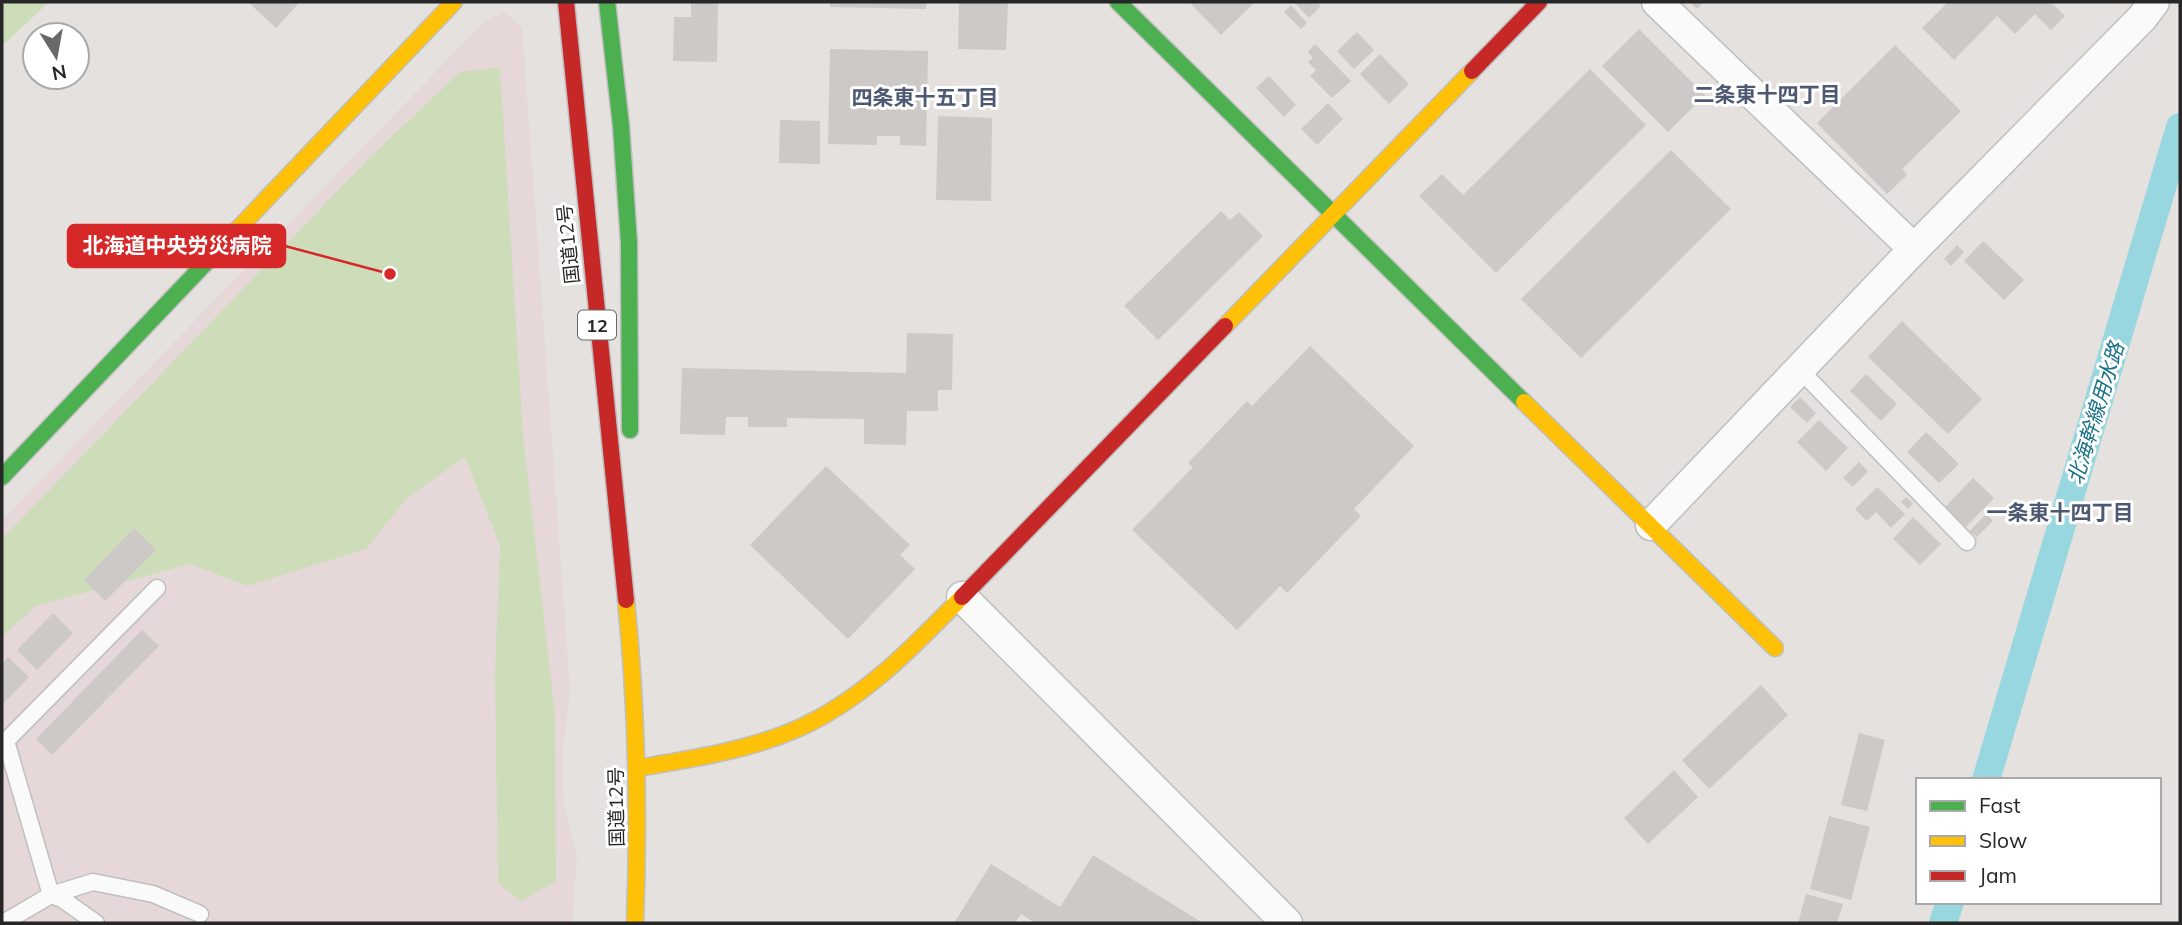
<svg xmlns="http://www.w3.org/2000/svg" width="2182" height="925" viewBox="0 0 2182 925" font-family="Mulish,'Noto Sans JP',sans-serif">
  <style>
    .medical { fill: #e6d8d9 }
    .green { fill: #cdddba }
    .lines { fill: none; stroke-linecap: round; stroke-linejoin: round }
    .canal { stroke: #98d7df; stroke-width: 28 }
    .building { fill: #ccc9c7 }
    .lane-casing { stroke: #bfbfbf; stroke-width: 19 }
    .street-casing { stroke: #bfbfbf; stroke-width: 33 }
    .fast-casing { stroke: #bfbfbf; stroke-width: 19 }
    .slow-casing { stroke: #bfbfbf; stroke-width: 19 }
    .jam-casing { stroke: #bfbfbf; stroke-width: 19 }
    .lane { stroke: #fbfafa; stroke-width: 16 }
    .street { stroke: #fbfafa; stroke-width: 30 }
    .fast { stroke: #4caf50; stroke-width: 16 }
    .slow { stroke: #ffc107; stroke-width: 16 }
    .jam { stroke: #c62828; stroke-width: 16 }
    .labels { text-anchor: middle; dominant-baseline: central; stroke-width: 6; stroke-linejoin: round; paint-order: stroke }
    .shield { fill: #fff; stroke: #686868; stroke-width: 2 }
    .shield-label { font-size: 18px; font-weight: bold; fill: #272727 }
    .street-label { font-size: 19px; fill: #272727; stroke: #fff }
    .neighbourhood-label { font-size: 21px; font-weight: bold; fill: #4d5972; stroke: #fff }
    .water-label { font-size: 21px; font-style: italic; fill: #1b7287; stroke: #fff }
    .leader { fill: none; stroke: #d62828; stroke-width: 2.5 }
    .callout-dot { fill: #d62828; stroke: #fff; stroke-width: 2.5 }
    .callout { fill: #d62828; stroke: #d62828; stroke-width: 2.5 }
    .callout-label { font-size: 21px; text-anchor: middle; font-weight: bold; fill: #fff }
  </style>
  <rect width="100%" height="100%" fill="#e4e1de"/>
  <path class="medical" d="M 503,12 L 512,18 L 522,28 L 570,690 L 563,748 L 564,805 L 577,856 L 572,923 L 2,923 L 2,520 L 482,24 Z"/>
  <g class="green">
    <path d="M 2,2 L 49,2 L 2,46 Z"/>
    <path d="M 500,67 L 523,434 L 555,714 L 556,881 L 522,901 L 498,884 L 495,671 L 500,546 L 465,457 L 407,498 L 366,549 L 247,586 L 190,564 L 36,606 L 2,637 L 2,539 L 372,155 L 460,72 Z"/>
  </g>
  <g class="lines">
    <g class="canal">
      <path d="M 1986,780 L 2180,127"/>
      <path d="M 1943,923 L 1950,902"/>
    </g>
  </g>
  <g class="building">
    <path d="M 248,2 L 300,2 L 276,28 Z"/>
    <path d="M 691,2 L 718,2 L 717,62 L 673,61 L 674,17 L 691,17 Z"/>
    <path d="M 830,2 L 927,2 L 926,9 L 830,7 Z"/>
    <path d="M 959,2 L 1008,2 L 1006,50 L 958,49 Z"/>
    <path d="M 1189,2 L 1255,2 L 1221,35 Z"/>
    <path d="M 1294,2 L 1317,2 L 1321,6 L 1309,18 Z"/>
    <path d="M 1690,2 L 1704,2 L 1697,9 Z"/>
    <path d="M 1948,2 L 2051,2 L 2065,16 L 2051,30 L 2035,14 L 2015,34 L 1997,16 L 1954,60 L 1922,28 Z"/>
    <path d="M 1291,5 L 1307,23 L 1301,29 L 1284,12 Z"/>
    <path d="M 1639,29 L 1705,95 L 1668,132 L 1602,66 Z"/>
    <path d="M 1357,32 L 1374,50 L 1354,69 L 1337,51 Z"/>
    <path d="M 1315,44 L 1351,81 L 1332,98 L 1310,76 L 1316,70 L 1308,62 L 1313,58 L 1308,52 Z"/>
    <path d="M 1895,45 L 1961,111 L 1902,169 L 1907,175 L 1887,194 L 1817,123 Z"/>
    <path d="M 830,49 L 928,51 L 926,146 L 900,145 L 900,136 L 877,136 L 877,145 L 828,144 Z"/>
    <path d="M 1380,54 L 1409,84 L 1389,104 L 1360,74 Z"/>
    <path d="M 1590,69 L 1646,125 L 1496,273 L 1419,196 L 1442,174 L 1463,195 Z"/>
    <path d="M 1269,76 L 1296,105 L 1284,117 L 1256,88 Z"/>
    <path d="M 978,91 L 990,91 L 990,109 L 978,110 Z"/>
    <path d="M 1328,103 L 1343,119 L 1317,145 L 1301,129 Z"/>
    <path d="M 938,116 L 992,118 L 991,201 L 936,200 Z"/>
    <path d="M 780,120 L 820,121 L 820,164 L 779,163 Z"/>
    <path d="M 1671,150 L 1731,209 L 1581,358 L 1521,299 Z"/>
    <path d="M 1221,211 L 1230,220 L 1239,212 L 1263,236 L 1158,340 L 1124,306 Z"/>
    <path d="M 1983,241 L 2024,280 L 2004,300 L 1964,261 Z"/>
    <path d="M 1957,245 L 1964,252 L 1951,266 L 1944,259 Z"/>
    <path d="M 1902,321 L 1982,399 L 1948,434 L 1868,357 Z"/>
    <path d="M 907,333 L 953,334 L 952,390 L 938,390 L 938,411 L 907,411 L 906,445 L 864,444 L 864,419 L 787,418 L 787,427 L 748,427 L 748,417 L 726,417 L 725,435 L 680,434 L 682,368 L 906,373 Z"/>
    <path d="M 1310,346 L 1414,446 L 1354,509 L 1361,516 L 1287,593 L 1280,586 L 1237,630 L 1132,530 L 1193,467 L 1188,463 L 1247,401 L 1252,406 Z"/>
    <path d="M 1866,374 L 1897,404 L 1881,421 L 1850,391 Z"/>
    <path d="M 1800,397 L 1816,413 L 1807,423 L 1790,407 Z"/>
    <path d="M 1819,420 L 1848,448 L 1826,471 L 1797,442 Z"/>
    <path d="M 1926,432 L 1959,464 L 1939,483 L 1907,452 Z"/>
    <path d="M 1859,462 L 1868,471 L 1853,487 L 1843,478 Z"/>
    <path d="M 826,466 L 910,545 L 900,555 L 915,569 L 848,639 L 750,545 Z"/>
    <path d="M 1973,478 L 1994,498 L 1966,527 L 1945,507 Z"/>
    <path d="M 1877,487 L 1905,514 L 1891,528 L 1876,512 L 1867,521 L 1855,509 Z"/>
    <path d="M 1906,497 L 1913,504 L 1908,509 L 1901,502 Z"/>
    <path d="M 1986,514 L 1993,521 L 1977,537 L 1970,531 Z"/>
    <path d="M 1913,517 L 1941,544 L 1920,565 L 1893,539 Z"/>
    <path d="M 134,528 L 156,550 L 105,601 L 84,580 Z"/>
    <path d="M 53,613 L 73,633 L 37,670 L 17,650 Z"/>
    <path d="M 142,630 L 159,646 L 52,755 L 36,739 Z"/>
    <path d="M 8,657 L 29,677 L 2,705 L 2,664 Z"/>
    <path d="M 1761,685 L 1788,715 L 1709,789 L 1682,760 Z"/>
    <path d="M 1859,733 L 1885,740 L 1867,811 L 1841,805 Z"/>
    <path d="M 1674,770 L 1698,797 L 1648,844 L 1624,818 Z"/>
    <path d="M 1829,816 L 1870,827 L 1851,900 L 1810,889 Z"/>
    <path d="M 1093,855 L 1203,923 L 1035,923 L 1021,914 L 1015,923 L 954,923 L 991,864 L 1060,907 Z"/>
    <path d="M 1806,894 L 1843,904 L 1837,923 L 1798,923 Z"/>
  </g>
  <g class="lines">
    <g class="lane-casing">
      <g id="lane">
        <path d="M 1799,369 L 1967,542"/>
        <path d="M 6,741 L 51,895 L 93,882 L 153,894 L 200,914"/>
        <path d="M 2,745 L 157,588"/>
        <path d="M 3,923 L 51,895 L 62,899 L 96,923"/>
      </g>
    </g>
    <g class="street-casing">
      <g id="street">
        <path d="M 1657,2 L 1914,249"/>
        <path d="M 1651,525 L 1914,249 L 2142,18 L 2154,2"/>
        <path d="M 962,597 L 1287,923"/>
      </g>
    </g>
    <g class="fast-casing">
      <g id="fast">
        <path d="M 607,2 L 621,126 L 629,243 L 630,430"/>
        <path d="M 1118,2 L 1524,402"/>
        <path d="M 2,477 L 236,231"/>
      </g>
    </g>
    <g class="slow-casing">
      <g id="slow">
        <path d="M 236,231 L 454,2"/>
        <path d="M 1225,326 L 1472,71"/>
        <path d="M 1524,402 L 1775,648"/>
        <path d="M 626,600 C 637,708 639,815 635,923"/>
        <path d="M 637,768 C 691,759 746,751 797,729 C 863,700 913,647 962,597"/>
      </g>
    </g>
    <g class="jam-casing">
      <g id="jam">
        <path d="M 566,2 L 626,600"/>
        <path d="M 1472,71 L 1539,2"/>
        <path d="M 962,597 L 1225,326"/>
      </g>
    </g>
    <use href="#lane" class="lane"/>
    <use href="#street" class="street"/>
    <use href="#fast" class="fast"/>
    <use href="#slow" class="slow"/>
    <use href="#jam" class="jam"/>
  </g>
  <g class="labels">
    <rect class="shield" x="578" y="310.5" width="38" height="29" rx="5"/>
    <g class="shield-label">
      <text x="597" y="325">12</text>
    </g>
    <g class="street-label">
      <text transform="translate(568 244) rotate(-96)">国道12号</text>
      <text transform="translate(616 807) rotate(-91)">国道12号</text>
    </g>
    <g class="neighbourhood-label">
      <text x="1767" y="94">二条東十四丁目</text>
      <text x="925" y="97">四条東十五丁目</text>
      <text x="2060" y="512">一条東十四丁目</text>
    </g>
    <g class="water-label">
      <text transform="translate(2095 413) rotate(-73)">北海幹線用水路</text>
    </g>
  </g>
  <path class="leader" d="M390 274L285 246"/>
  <circle class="callout-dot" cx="390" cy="274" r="7"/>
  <rect class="callout" x="68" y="225" width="217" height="42" rx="7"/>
  <g class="callout-label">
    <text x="177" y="253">北海道中央労災病院</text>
  </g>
  <rect width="2182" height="925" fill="none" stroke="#272727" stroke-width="7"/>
  <rect x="1916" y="778" width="245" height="126" fill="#ffffff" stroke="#a9a9a9" stroke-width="2"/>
  <rect x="1930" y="801" width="35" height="10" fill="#4caf50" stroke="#a9a9a9" stroke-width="2"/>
  <text x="1979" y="813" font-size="21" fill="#272727">Fast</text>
  <rect x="1930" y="836" width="35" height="10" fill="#ffc107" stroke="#a9a9a9" stroke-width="2"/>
  <text x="1979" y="848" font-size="21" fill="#272727">Slow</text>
  <rect x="1930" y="871" width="35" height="10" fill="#c62828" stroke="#a9a9a9" stroke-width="2"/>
  <text x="1979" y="883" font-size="21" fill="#272727">Jam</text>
  <g transform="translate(56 56) rotate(169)"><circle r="33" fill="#ffffff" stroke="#a9a9a9" stroke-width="2"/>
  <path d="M0-5L12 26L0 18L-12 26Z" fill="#696867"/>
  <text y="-10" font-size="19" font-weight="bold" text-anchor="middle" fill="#272727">N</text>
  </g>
</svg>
